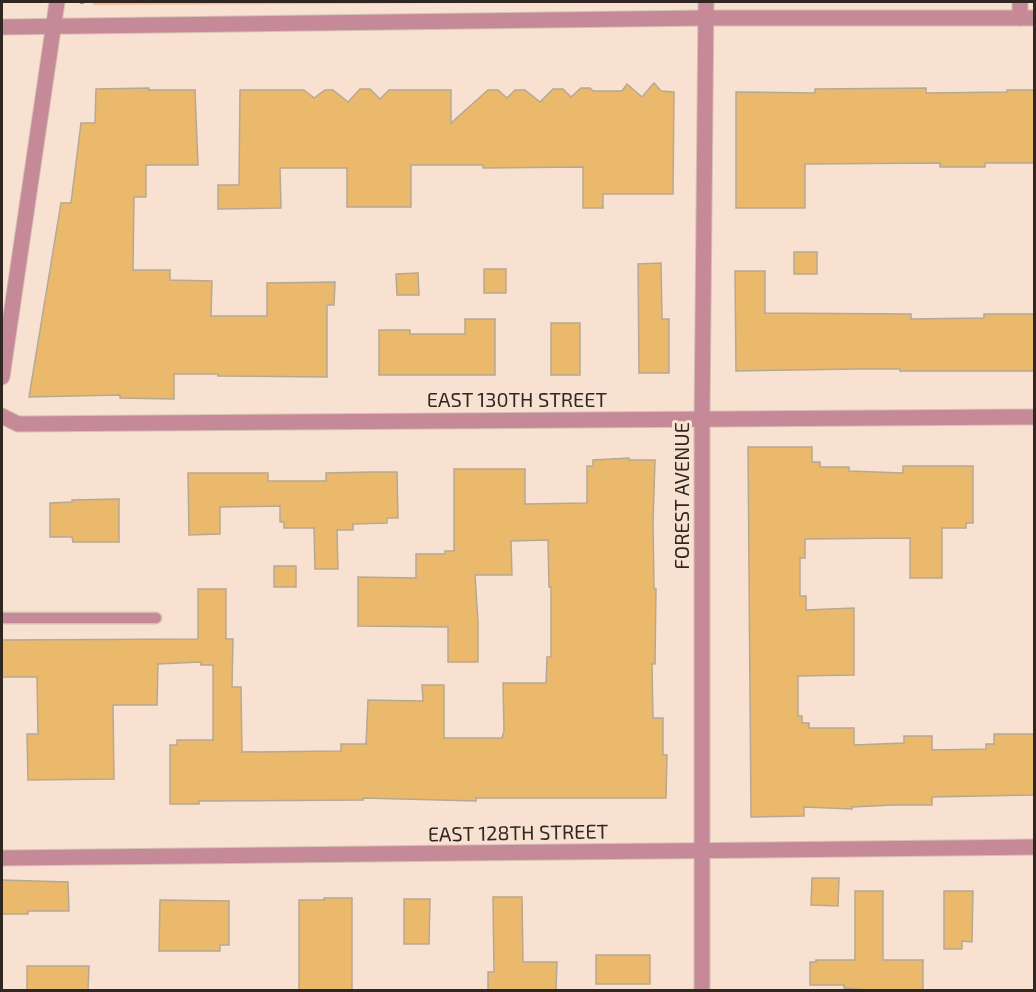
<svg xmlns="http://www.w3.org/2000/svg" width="1036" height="992" viewBox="0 0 1036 992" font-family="'Exo 2',sans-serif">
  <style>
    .grass { fill: url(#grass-tufts) }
    .building { fill: #eab96c; stroke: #b7a893; stroke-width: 1.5 }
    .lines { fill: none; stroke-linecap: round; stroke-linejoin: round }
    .service-casing { stroke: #d4c0b2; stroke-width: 13 }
    .minor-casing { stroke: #d4c0b2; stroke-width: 17 }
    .tertiary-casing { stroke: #d4c0b2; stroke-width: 17 }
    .path { stroke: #a69489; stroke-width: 4; stroke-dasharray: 1.5 4.5; stroke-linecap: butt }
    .service { stroke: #c68997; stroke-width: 10 }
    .minor { stroke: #c68997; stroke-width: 15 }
    .tertiary { stroke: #c68997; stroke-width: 15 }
    .labels { text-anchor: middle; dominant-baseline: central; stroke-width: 6; stroke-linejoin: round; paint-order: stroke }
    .street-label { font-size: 20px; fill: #302722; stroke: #f8e1d1 }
  </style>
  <defs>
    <pattern id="grass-tufts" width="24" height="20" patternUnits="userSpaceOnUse" patternTransform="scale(1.5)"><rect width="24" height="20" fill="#fabc92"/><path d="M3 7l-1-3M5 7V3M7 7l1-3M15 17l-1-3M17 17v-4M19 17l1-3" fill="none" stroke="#d7a27e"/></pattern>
  </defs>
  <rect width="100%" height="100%" fill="#f8e1d1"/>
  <path class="grass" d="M 93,2 L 675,2 L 93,5 Z"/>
  <g class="building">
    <path d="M 654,83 L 661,91 L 674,92 L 673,194 L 603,194 L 603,208 L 583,208 L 583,167 L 483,168 L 483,165 L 411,165 L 411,207 L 347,207 L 347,168 L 280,168 L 281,208 L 218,209 L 218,185 L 239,185 L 240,90 L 304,90 L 314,98 L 325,90 L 333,90 L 348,102 L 360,89 L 370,89 L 380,99 L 389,90 L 451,90 L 451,123 L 488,90 L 498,90 L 507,98 L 515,90 L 525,90 L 540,102 L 553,89 L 563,89 L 571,97 L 581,88 L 590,88 L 593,91 L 622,91 L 627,84 L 642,97 Z"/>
    <path d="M 149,88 L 149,90 L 195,90 L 198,165 L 146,165 L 146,197 L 134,197 L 133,270 L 170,270 L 170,280 L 212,281 L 211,316 L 267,316 L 267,283 L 335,282 L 334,305 L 327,305 L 327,377 L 218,376 L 218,374 L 174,374 L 174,399 L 120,398 L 120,395 L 29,397 L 61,203 L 71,203 L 81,123 L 95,123 L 96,89 Z"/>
    <path d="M 926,88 L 926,93 L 1007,92 L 1007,90 L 1035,90 L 1035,163 L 985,163 L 985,167 L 940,167 L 940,163 L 805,164 L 805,208 L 736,208 L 736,92 L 815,93 L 815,89 Z"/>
    <rect x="794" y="252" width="23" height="22"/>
    <path d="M 661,263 L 662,319 L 669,319 L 669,373 L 639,373 L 638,264 Z"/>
    <rect x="484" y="269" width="22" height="24"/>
    <path d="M 735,271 L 765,271 L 765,313 L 911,314 L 911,319 L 984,318 L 984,314 L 1035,314 L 1035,371 L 900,371 L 900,369 L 857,369 L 736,371 Z"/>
    <path d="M 418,273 L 419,295 L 397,295 L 396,274 Z"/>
    <path d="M 465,319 L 495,319 L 495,375 L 379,375 L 379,330 L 410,330 L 410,334 L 465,334 Z"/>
    <rect x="551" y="323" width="29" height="52"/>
    <path d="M 748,447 L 812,447 L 812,462 L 820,462 L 820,467 L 849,467 L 849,471 L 903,473 L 903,466 L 973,466 L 973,523 L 966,523 L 966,528 L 942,528 L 942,578 L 910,578 L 910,538 L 805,539 L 805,558 L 800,558 L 800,596 L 806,596 L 806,610 L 854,608 L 854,675 L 798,676 L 798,716 L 802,716 L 802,723 L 809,723 L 809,728 L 854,728 L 854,745 L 904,743 L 904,736 L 932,736 L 932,750 L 986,749 L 986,744 L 994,744 L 994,734 L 1035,734 L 1035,795 L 932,797 L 932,805 L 893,805 L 852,807 L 852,809 L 804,807 L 804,816 L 751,817 Z"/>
    <path d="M 629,458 L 629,460 L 655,460 L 653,523 L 654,589 L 656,589 L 655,664 L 652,664 L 653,718 L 663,718 L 663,755 L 667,755 L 666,798 L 476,798 L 476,801 L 363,798 L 363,800 L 199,801 L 199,804 L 170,804 L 170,745 L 177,745 L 177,740 L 213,740 L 213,665 L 201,665 L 201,662 L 158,664 L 157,705 L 113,705 L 114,779 L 28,780 L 27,734 L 38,734 L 37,677 L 2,677 L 2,640 L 198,639 L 198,589 L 226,589 L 226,639 L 233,639 L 232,687 L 241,687 L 242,752 L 341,751 L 341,744 L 366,744 L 368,700 L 423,701 L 422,685 L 444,685 L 444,738 L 502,738 L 504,731 L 503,683 L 546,683 L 547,657 L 551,657 L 551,587 L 549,587 L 548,540 L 511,541 L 512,575 L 475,575 L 478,622 L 478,662 L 448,662 L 448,627 L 358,626 L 358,577 L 416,578 L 416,554 L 445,554 L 445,551 L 454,551 L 454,469 L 525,469 L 525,504 L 587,503 L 587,466 L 593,466 L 593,460 Z"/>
    <path d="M 370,472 L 397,472 L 398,518 L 387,518 L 387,523 L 353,524 L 353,530 L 337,530 L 338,569 L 315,569 L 314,528 L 284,528 L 284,522 L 280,522 L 280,506 L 220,507 L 220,534 L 189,535 L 188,473 L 268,473 L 268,481 L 326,481 L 326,473 Z"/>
    <path d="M 119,499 L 119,542 L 73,542 L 72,537 L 50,537 L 50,503 L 72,502 L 72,500 Z"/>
    <rect x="274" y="566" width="22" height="21"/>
    <path d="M 812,878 L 839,878 L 838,906 L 811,905 Z"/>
    <path d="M 2,880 L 68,882 L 69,911 L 28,911 L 28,914 L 2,914 Z"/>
    <path d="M 855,891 L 883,891 L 883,960 L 923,960 L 923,990 L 868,990 L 844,988 L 844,985 L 810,985 L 810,962 L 816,962 L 816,960 L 855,960 Z"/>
    <path d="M 944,891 L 973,891 L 972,942 L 962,941 L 962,949 L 944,949 Z"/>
    <path d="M 493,897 L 522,897 L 523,962 L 557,962 L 556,990 L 488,990 L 488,972 L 494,972 Z"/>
    <path d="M 324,898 L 352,898 L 352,990 L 299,990 L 299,900 L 324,900 Z"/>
    <path d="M 404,899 L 430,899 L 429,944 L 404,944 Z"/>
    <path d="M 160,900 L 229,901 L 229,945 L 220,945 L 220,951 L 159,951 Z"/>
    <rect x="596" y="955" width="54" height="29"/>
    <path d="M 27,966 L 89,966 L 88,990 L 27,990 Z"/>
  </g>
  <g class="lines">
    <g class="service-casing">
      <path id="service" d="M 2,618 L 156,618"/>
    </g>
    <g class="minor-casing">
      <g id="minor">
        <path d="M 1020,18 L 1020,2"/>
        <path d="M 2,416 L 18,424 L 1034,417"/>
        <path d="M 2,858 L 1034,847"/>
        <path d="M 702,990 L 702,419 L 706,2"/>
      </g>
    </g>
    <g class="tertiary-casing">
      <g id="tertiary">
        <path d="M 2,27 L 706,18 L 1034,18"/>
        <path d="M 2,377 L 57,2"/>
      </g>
    </g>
    <path class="path" d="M 82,4 L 82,2"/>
    <use href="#service" class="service"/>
    <use href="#minor" class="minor"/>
    <use href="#tertiary" class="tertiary"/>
  </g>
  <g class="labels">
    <g class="street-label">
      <text x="517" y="399">EAST 130TH STREET</text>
      <text transform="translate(681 496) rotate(-90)">FOREST AVENUE</text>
      <text transform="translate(518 832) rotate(-1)">EAST 128TH STREET</text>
    </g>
  </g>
  <rect width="1036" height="992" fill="none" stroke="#302722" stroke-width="6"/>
</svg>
